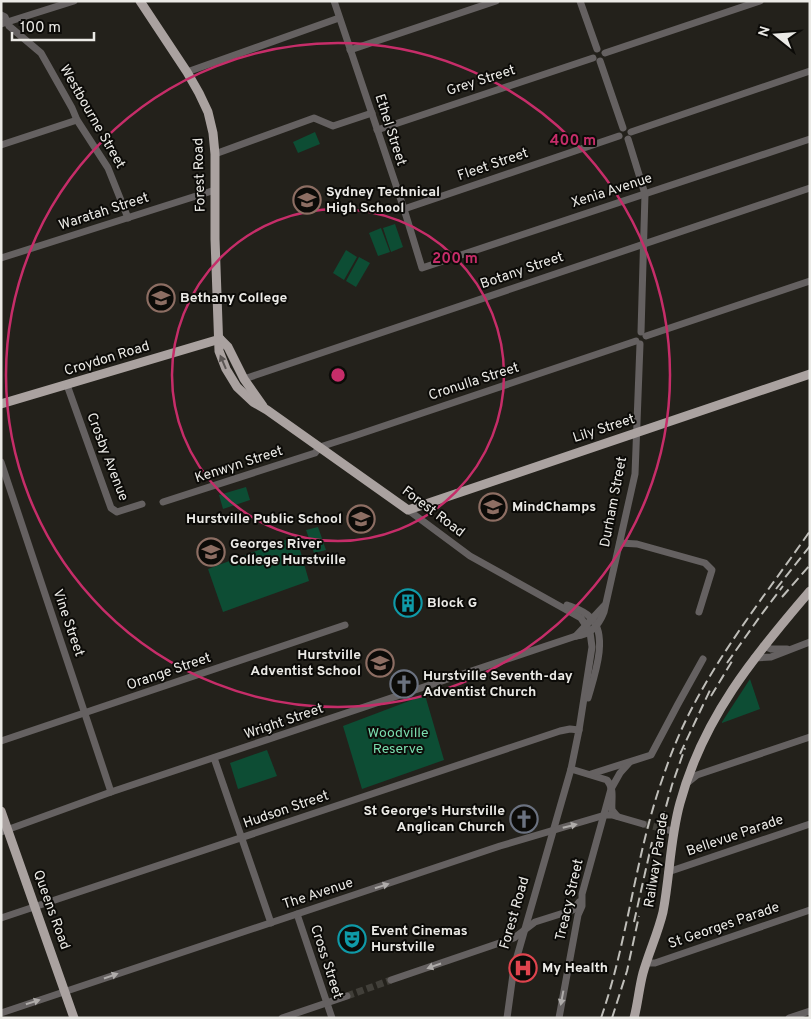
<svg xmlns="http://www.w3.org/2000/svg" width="811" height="1019" viewBox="0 0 811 1019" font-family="Overpass,sans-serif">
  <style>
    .green { fill: #0d4d34 }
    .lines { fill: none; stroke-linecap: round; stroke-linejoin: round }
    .minor-tunnel { stroke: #413f39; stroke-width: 7; stroke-dasharray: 7 3.5; stroke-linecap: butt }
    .minor { stroke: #656161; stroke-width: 7 }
    .major { stroke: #aaa2a0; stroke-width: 9 }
    .rail { stroke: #bfbeb9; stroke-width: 2; stroke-dasharray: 10 5; stroke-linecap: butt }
    .oneway { fill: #5b5654 }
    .oneway2 { fill: #afacaa }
    .ring { fill: none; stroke: #c62d69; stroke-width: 2.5 }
    .labels { text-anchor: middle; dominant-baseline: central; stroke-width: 4; stroke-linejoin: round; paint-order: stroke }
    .street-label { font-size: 14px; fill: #ebeae6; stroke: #0c0b08 }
    .poi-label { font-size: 14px; font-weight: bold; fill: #ebeae6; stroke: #0c0b08; text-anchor: start }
    .park-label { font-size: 14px; fill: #7adcae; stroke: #0c0b08 }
    .centre { fill: #c62d69; stroke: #0c0b08; stroke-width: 2.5 }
    .ring-label { font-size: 15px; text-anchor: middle; font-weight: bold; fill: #c62d69; stroke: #0c0b08; stroke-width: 4; stroke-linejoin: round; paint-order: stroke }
  </style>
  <rect width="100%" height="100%" fill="#23211b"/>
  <g class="green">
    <path d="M 315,132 L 320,144 L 298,153 L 293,142 Z"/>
    <path d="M 395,224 L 403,247 L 391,252 L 383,228 Z"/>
    <path d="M 381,228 L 390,252 L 378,256 L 369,233 Z"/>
    <path d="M 346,250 L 357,257 L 344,280 L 333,273 Z"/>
    <path d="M 359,257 L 370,263 L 356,287 L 346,281 Z"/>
    <path d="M 246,487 L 250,500 L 223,509 L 219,495 Z"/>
    <path d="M 318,527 L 326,550 L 314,553 L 306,530 Z"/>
    <path d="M 296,536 L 309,581 L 223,612 L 208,569 Z"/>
    <path d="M 750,679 L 760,709 L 722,723 L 722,722 Z"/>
    <path d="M 425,695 L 444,760 L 362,789 L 343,726 Z"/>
    <path d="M 267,750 L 277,776 L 238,789 L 230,763 Z"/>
  </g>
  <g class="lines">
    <g class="minor-tunnel">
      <path d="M 643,824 L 664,829"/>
      <path d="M 347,996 L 391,980"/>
    </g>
    <g class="minor">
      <path d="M 334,1 L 404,209 L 422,268 L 810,139"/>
      <path d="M 580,1 L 597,49"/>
      <path d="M 1,15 L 5,17 L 9,26 L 41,53 L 72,108 L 77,120 L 108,168 L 128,218"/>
      <path d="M 1,24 L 74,1"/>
      <path d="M 350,50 L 496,1"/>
      <path d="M 605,53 L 760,1"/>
      <path d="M 600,61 L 623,128"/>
      <path d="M 187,72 L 339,18"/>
      <path d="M 377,130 L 593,58"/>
      <path d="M 631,132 L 810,71"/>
      <path d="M 628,139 L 645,194 L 641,332"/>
      <path d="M 1,145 L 77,120"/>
      <path d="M 215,154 L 314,118 L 333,126 L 372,113"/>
      <path d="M 404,209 L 619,136"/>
      <path d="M 1,258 L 215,190"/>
      <path d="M 646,336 L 810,281"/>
      <path d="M 244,379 L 810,188"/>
      <path d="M 67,385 L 111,508 L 117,512 L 120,511 L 142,504"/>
      <path d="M 1,462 L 111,792"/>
      <path d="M 163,502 L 315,453 L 320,447 L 354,436 L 636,341"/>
      <path d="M 408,510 L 470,556 L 581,618 L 590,632 L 592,647 L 579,730 L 571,769 L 514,967 L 507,1018"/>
      <path d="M 620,543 L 637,544 L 705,563 L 712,570 L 699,612"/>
      <path d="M 567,605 C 575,608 585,611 591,618 C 609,636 594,677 588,698"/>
      <path d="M 576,636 L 604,606"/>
      <path d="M 763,646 L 771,649 L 787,649"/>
      <path d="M 754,658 L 771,657 L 810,642"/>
      <path d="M 1,741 L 345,625"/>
      <path d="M 214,758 L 271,923"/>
      <path d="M 571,769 L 607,780 C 615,790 611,799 612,810 L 617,816"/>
      <path d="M 591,774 L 651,755 L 678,704 L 703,659"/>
      <path d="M 687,783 L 697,775 L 810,737"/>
      <path d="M 664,829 L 673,831"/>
      <path d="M 1,832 L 111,792 L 576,636 C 590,635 599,625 604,612 L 635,474 L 640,344"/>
      <path d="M 668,872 L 810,824"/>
      <path d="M 297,914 L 332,1018"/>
      <path d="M 1,918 L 560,731 L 570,729 L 579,730"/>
      <path d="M 646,963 L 655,963 L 810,910"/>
      <path d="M 391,980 L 514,938 L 535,922 L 573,910 L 579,902"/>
      <path d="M 1,1013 L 500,846 L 605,815 L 612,815 L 643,824"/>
      <path d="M 282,1018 L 347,996"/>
      <path d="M 559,1018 L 578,915 L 582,906 L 582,894 L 611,789 L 620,773 L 629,763"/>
      <path d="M 789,1018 L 810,1011"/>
    </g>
    <g class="major">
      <path d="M 140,1 L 187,72 L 199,93 L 208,112 L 213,133 L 215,154 L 215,239 L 219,351 L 226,369 L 237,387 L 253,402 L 267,410 L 408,510 L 810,374"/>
      <path d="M 220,339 L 228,347 L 244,379 L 263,406"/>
      <path d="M 1,404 L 220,339"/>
      <path d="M 1,811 L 74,1018"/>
      <path d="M 634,1018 C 638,1003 639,988 643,973 C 649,952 658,933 663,912 C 670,875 670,839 680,803 C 703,718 754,656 810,591"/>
    </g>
    <g class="rail">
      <path d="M 776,589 L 810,546"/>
      <path d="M 782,597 L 810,565"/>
      <path d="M 727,663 L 761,615 L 783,586"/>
      <path d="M 711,696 L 734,658"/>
      <path d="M 680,754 L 711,688"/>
      <path d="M 654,850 L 672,785 L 685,748"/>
      <path d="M 634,922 L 652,842"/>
      <path d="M 601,1018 C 628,940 635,857 662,780 C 670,756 679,733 691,710 C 724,646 769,590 810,531"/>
      <path d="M 612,1018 L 627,971 L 639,916"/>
    </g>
  </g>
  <defs><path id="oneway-solid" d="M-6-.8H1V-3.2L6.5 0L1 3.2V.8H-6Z" transform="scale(1.25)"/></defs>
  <use class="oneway" href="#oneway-solid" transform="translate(223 362) rotate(-113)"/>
  <g class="oneway2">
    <use href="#oneway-solid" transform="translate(570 826) rotate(-14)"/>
    <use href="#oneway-solid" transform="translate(382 886) rotate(-18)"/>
    <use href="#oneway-solid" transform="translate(434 966) rotate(161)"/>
    <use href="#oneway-solid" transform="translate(111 976) rotate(-19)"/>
    <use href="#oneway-solid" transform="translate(562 998) rotate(101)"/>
    <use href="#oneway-solid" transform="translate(33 1002) rotate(-18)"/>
  </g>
  <g class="ring">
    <circle cx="338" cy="375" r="166"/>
    <circle cx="338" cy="375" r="332"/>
  </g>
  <defs>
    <g id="school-ring" transform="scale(1.4375)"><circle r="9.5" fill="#0c0b08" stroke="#8d6e63" stroke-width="1.5"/><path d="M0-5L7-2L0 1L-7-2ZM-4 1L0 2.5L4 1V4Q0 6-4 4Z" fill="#8d6e63"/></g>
    <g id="building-ring" transform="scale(1.4375)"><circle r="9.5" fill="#0c0b08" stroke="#0f9aa8" stroke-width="1.5"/><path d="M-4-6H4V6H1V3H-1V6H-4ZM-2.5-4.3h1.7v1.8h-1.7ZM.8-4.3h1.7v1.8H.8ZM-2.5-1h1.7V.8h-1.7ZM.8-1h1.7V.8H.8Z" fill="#0f9aa8"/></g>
    <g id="church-ring" transform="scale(1.4375)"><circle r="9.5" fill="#0c0b08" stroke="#6b7280" stroke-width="1.5"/><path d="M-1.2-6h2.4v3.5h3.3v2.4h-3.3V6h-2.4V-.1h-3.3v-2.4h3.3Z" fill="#6b7280"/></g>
    <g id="theatre-ring" transform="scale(1.4375)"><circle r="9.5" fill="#0c0b08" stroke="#0f9aa8" stroke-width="1.5"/><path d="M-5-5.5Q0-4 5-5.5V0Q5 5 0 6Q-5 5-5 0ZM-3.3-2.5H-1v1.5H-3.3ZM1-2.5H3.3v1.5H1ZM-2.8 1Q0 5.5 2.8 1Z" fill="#0f9aa8"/></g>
    <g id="hospital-ring" transform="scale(1.4375)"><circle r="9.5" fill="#0c0b08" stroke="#e0444e" stroke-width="1.5"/><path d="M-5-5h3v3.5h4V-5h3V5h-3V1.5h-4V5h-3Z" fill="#e0444e"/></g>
  </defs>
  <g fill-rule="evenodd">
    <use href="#school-ring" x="307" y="200"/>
    <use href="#school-ring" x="161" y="298"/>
    <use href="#school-ring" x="493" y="507"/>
    <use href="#school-ring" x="361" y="519"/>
    <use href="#school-ring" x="211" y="552"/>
    <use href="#building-ring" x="408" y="603"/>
    <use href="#school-ring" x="380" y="663"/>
    <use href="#church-ring" x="404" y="684"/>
    <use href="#church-ring" x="524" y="819"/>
    <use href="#theatre-ring" x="352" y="939"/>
    <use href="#hospital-ring" x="523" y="968"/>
  </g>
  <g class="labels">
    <g class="street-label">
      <text transform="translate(481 81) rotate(-18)">Grey Street</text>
      <text transform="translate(92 117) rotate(60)">Westbourne Street</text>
      <text transform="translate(390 130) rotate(72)">Ethel Street</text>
      <text transform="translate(493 165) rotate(-19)">Fleet Street</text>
      <text transform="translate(200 175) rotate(-92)">Forest Road</text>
      <text transform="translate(612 191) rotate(-18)">Xenia Avenue</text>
      <text transform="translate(104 212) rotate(-18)">Waratah Street</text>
      <text transform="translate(522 271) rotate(-19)">Botany Street</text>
      <text transform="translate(107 359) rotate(-17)">Croydon Road</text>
      <text transform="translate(474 382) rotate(-18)">Cronulla Street</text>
      <text transform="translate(604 429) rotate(-18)">Lily Street</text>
      <text transform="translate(107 457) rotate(69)">Crosby Avenue</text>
      <text transform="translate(239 465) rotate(-18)">Kenwyn Street</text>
      <text transform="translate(614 502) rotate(-79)">Durham Street</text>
      <text transform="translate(433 512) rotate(37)">Forest Road</text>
      <text transform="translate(68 623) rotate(71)">Vine Street</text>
      <text transform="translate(169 672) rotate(-19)">Orange Street</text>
      <text transform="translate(284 722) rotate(-19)">Wright Street</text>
      <text transform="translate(286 810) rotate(-19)">Hudson Street</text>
      <text transform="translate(735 836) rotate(-19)">Bellevue Parade</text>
      <text transform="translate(657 860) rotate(-81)">Railway Parade</text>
      <text transform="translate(318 894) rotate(-18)">The Avenue</text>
      <text transform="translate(570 900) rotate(-77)">Treacy Street</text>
      <text transform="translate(51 910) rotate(70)">Queens Road</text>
      <text transform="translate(515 913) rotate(-74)">Forest Road</text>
      <text transform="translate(724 926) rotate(-19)">St Georges Parade</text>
      <text transform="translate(326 962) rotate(72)">Cross Street</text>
    </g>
    <g class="poi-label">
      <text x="326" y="192">Sydney Technical<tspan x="326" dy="16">High School</tspan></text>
      <text x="180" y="298">Bethany College</text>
      <text x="512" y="507">MindChamps</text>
      <text x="342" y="519" text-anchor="end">Hurstville Public School</text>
      <text x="230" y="544">Georges River<tspan x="230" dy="16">College Hurstville</tspan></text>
      <text x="427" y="603">Block G</text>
      <text x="361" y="655" text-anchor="end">Hurstville<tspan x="361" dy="16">Adventist School</tspan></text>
      <text x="423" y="676">Hurstville Seventh-day<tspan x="423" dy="16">Adventist Church</tspan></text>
      <text x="505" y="811" text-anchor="end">St George's Hurstville<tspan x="505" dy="16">Anglican Church</tspan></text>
      <text x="371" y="931">Event Cinemas<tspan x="371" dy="16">Hurstville</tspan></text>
      <text x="542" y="968">My Health</text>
    </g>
    <g class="park-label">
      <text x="398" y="733">Woodville<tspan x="398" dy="16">Reserve</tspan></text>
    </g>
  </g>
  <circle cx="338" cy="375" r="8" class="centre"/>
  <g class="ring-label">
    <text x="573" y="145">400 m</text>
    <text x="455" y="263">200 m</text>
  </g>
  <rect width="811" height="1019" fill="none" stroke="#ebeae6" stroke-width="5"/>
  <g transform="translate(776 35) rotate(287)" stroke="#0c0b08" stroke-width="4" paint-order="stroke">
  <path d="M0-4L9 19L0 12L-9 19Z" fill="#ebeae6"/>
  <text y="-8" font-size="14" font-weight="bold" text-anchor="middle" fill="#ebeae6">N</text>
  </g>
  <path d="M12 32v8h82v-8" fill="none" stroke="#ebeae6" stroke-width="2.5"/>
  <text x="20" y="32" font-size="15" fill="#ebeae6" stroke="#0c0b08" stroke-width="4" paint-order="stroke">100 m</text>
</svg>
